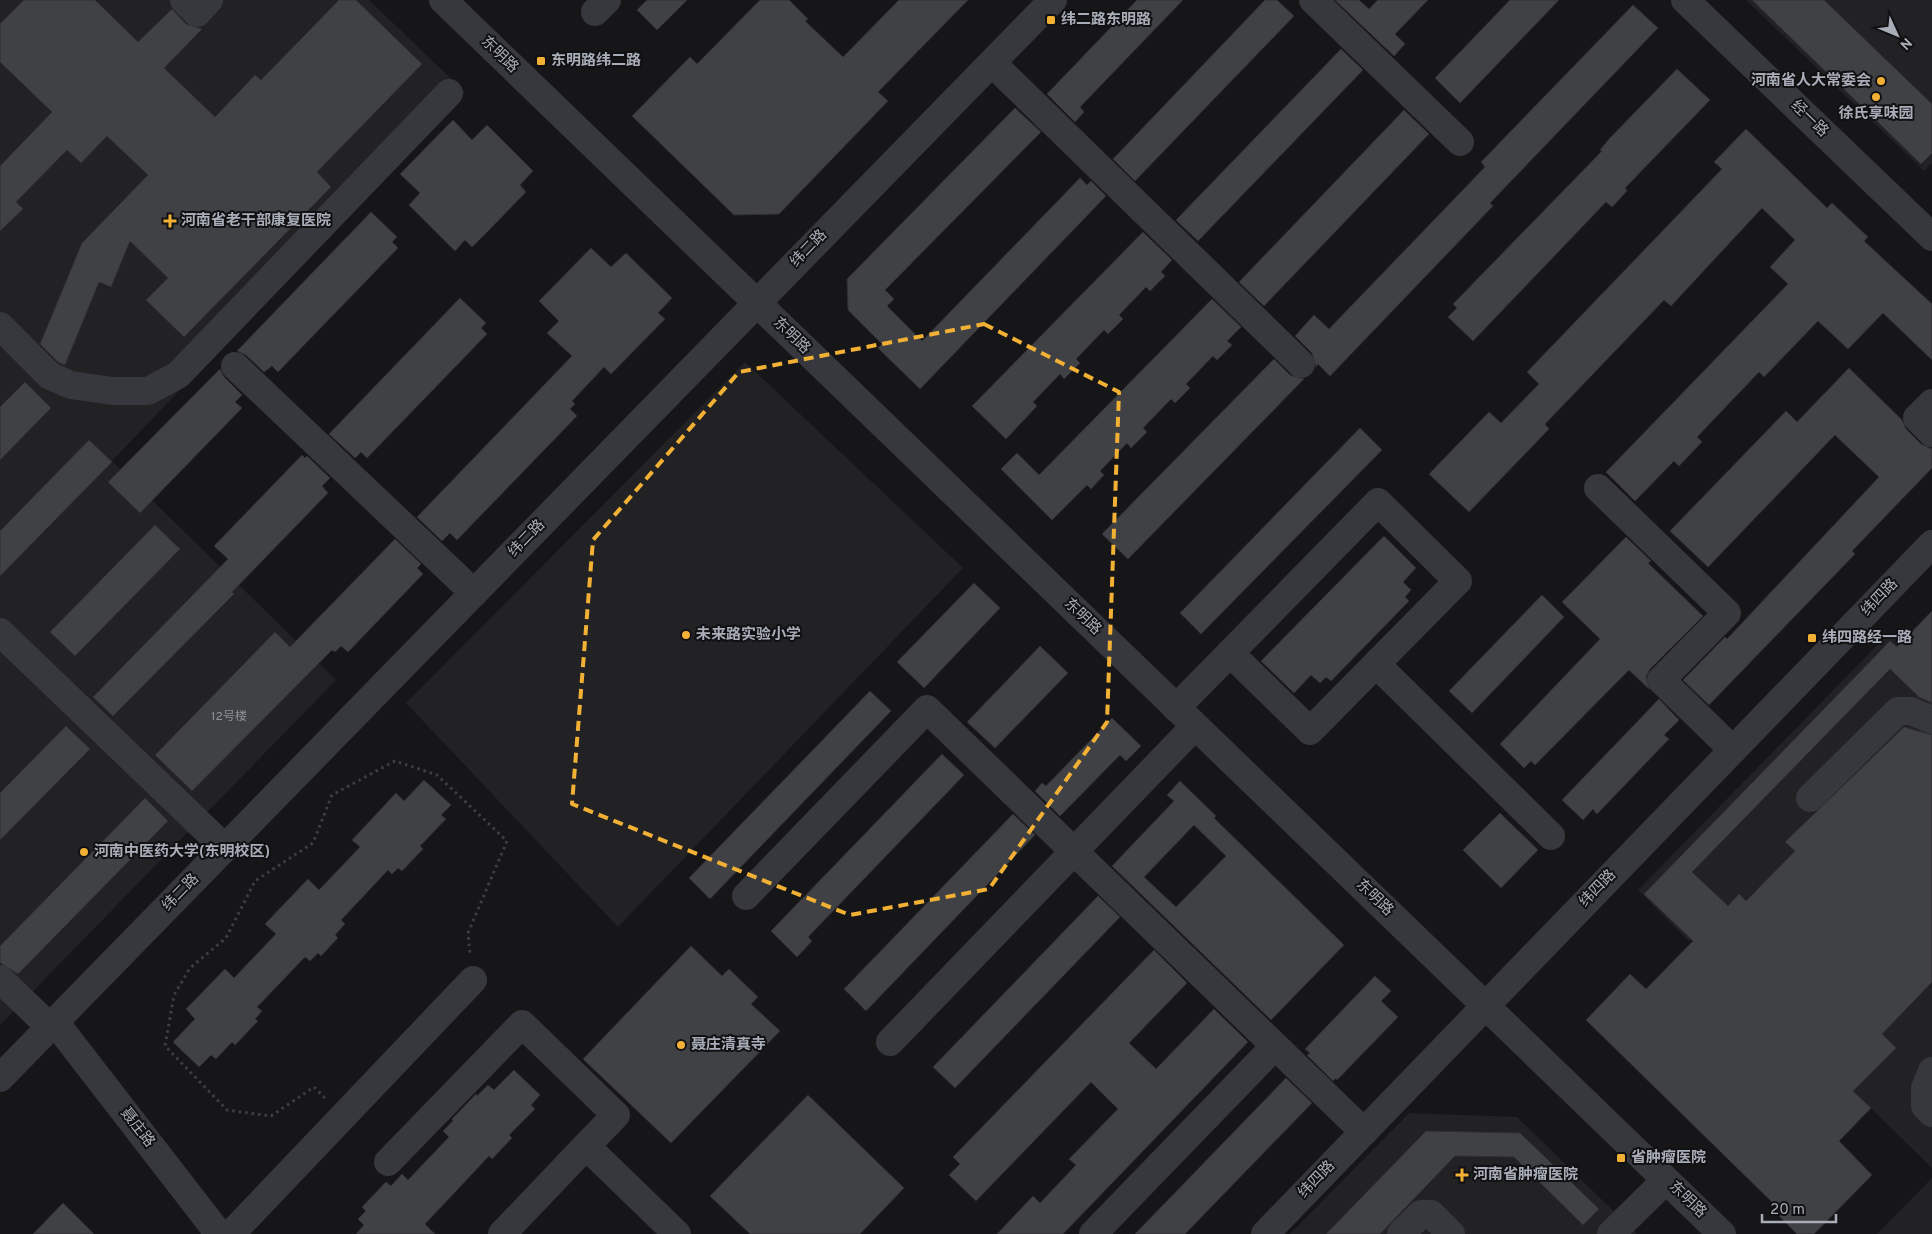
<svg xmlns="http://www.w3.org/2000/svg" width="1932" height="1234" viewBox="0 0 1932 1234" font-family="Overpass,'Noto Sans SC',sans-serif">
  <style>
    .built { fill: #222225 }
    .building { fill: #404145; stroke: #303034; fill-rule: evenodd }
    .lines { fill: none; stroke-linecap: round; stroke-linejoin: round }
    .path { stroke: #3d3f44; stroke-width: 3; stroke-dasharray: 2.5 4; stroke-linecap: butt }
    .minor { stroke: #37383d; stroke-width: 28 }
    .marked { fill: none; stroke: #f2b134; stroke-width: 4; stroke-dasharray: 10 6; stroke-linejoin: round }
    .poi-dot { fill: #f2b134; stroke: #111113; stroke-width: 2 }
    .labels { text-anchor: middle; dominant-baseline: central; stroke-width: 4; stroke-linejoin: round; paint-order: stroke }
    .number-label { font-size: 12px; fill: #8e929b }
    .poi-label { font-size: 15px; font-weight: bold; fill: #a8adb8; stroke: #111113; text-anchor: start }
    .street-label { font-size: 15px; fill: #a8adb8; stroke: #111113 }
  </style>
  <rect width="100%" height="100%" fill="#161618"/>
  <g class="built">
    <path d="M 0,0 L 369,0 L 465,92 L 112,461 L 336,680 L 0,1025 Z"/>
    <path d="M 1746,0 L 1932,0 L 1932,163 L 1924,171 Z"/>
    <path d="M 745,362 L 963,568 L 618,927 L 406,703 Z"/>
    <path d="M 1890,632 L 1932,673 L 1932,1168 L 1695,936 L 1689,941 L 1638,890 Z"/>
    <path d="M 1409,1113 L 1517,1117 L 1637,1234 L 1290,1234 Z"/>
    <path d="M 1932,1178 L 1932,1234 L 1877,1234 Z"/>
  </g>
  <g class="building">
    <path d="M 24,0 L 95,0 L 138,42 L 172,9 L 186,24 L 202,29 L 164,68 L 215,117 L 255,75 L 261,80 L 339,0 L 356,0 L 422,64 L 317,172 L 331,187 L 184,337 L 146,300 L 168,278 L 130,241 L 111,287 L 99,282 L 65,365 L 58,362 L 40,344 L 82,243 L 148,175 L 107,136 L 81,163 L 67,150 L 16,202 L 23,209 L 0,231 L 0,166 L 52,112 L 0,62 L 0,24 Z"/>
    <path d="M 647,0 L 687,0 L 657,30 L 637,10 Z"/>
    <path d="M 760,0 L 789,0 L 808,19 L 805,21 L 843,57 L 899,0 L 968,0 L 878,92 L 888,101 L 779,214 L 734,215 L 632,116 L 690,57 L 697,64 Z"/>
    <path d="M 1137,0 L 1183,0 L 1080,107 L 1084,112 L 1075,122 L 1047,94 Z"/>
    <path d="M 1265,0 L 1277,0 L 1294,16 L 1135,181 L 1113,159 Z"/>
    <path d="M 1335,0 L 1359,0 L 1369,9 L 1378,0 L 1428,0 L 1395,34 L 1405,44 L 1394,56 Z"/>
    <path d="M 1510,0 L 1559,0 L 1460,103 L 1435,78 Z"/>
    <path d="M 1752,0 L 1824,0 L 1932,104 L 1932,153 L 1921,164 Z"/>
    <path d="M 1633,5 L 1658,28 L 1490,203 L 1493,206 L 1330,376 L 1318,364 L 1316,367 L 1312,353 L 1295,336 L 1314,315 L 1329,329 L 1485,167 L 1481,162 Z"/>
    <path d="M 1341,49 L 1363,70 L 1198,241 L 1176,220 Z"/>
    <path d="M 1677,69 L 1710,100 L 1625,188 L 1627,191 L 1612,207 L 1606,202 L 1473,341 L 1448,317 L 1457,308 L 1453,304 L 1602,151 L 1600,150 L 1609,139 Z"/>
    <path d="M 1015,108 L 1041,132 L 885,290 L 894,299 L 887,306 L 922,341 L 1080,178 L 1087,185 L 1091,181 L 1106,196 L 920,389 L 878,348 L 882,344 L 848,310 L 847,279 Z"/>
    <path d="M 1404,110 L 1429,134 L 1264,306 L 1239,282 Z"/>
    <path d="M 453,120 L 472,140 L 487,125 L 533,171 L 520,185 L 526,192 L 490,229 L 472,247 L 465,240 L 455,251 L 409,205 L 420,193 L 400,174 Z"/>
    <path d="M 1746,129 L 1827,208 L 1832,203 L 1868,237 L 1864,241 L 1932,304 L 1932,360 L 1883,313 L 1848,349 L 1818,321 L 1764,377 L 1759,372 L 1697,437 L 1702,442 L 1679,466 L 1674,461 L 1635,501 L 1606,472 L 1788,284 L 1770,267 L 1795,240 L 1762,208 L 1671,306 L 1664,300 L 1545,424 L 1549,429 L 1469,512 L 1429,474 L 1489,412 L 1501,423 L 1539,384 L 1527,372 L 1722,169 L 1714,162 Z"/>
    <path d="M 371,212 L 397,237 L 392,242 L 398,248 L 278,372 L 272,366 L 264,372 L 246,355 L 237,351 Z"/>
    <path d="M 1143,232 L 1172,260 L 1161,272 L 1165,276 L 1150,291 L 1146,287 L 1119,315 L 1123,319 L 1108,334 L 1104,330 L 1076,359 L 1080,363 L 1064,379 L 1060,374 L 1033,402 L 1037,406 L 1006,439 L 972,406 Z"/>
    <path d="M 591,248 L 611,267 L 626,253 L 672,298 L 658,313 L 665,319 L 611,374 L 604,367 L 572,401 L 575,404 L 570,409 L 577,416 L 457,540 L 450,533 L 442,541 L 417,517 L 572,356 L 547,333 L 559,321 L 539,301 Z"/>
    <path d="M 460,298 L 486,323 L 481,328 L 487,334 L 367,458 L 361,452 L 355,458 L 329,434 Z"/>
    <path d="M 1212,299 L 1241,327 L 1227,341 L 1232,345 L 1217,360 L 1213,356 L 1186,384 L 1190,388 L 1175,403 L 1171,399 L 1143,428 L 1147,432 L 1131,448 L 1127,443 L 1100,471 L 1104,475 L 1091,489 L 1087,485 L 1052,520 L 1001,469 L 1017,453 L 1039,475 Z"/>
    <path d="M 1274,359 L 1290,375 L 1304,379 L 1128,559 L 1102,534 Z"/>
    <path d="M 1849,368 L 1902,420 L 1906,429 L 1921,444 L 1932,449 L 1932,468 L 1852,551 L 1855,554 L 1709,705 L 1683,680 L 1725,637 L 1727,639 L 1879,477 L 1835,435 L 1708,567 L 1670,531 L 1786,411 L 1797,422 Z"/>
    <path d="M 220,369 L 224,377 L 242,395 L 235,402 L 242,408 L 140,513 L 108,482 Z"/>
    <path d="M 25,382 L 51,408 L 0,460 L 0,407 Z"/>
    <path d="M 1360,428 L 1382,450 L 1201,634 L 1180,613 Z"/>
    <path d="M 89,440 L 112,462 L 0,576 L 0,531 Z"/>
    <path d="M 302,455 L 305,458 L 307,456 L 330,478 L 322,486 L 328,493 L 232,592 L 234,594 L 113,716 L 93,697 L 228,559 L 214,546 Z"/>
    <path d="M 155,525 L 180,549 L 75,656 L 50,632 Z"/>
    <path d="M 1384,536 L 1416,568 L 1403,582 L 1411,590 L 1405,597 L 1409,601 L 1331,681 L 1326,677 L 1320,683 L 1311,675 L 1294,693 L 1261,661 Z"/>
    <path d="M 1626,537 L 1651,561 L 1648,563 L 1703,616 L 1650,669 L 1646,677 L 1649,689 L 1629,670 L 1535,765 L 1531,761 L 1524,768 L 1500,744 L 1600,639 L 1562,602 Z"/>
    <path d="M 395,539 L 421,564 L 417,568 L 423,574 L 348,652 L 341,646 L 335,652 L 332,650 L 192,791 L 155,755 L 275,632 L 290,647 Z"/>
    <path d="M 974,583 L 1000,608 L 924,688 L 897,662 Z"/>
    <path d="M 1542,595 L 1564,617 L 1472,713 L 1449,691 Z"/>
    <path d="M 1932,611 L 1932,703 L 1919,697 L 1890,669 L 1692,872 L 1728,906 L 1739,894 L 1746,901 L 1795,851 L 1785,842 L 1904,727 L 1932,735 L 1932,982 L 1882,1034 L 1896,1048 L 1853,1091 L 1871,1108 L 1839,1141 L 1872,1175 L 1814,1234 L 1797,1234 L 1772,1209 L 1776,1206 L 1586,1020 L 1630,974 L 1646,989 L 1693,941 L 1644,894 L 1890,641 L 1897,647 Z"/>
    <path d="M 1040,646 L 1068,673 L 995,748 L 967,722 Z"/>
    <path d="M 870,691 L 891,711 L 710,899 L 689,878 Z"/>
    <path d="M 1659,699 L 1679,720 L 1664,735 L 1669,739 L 1597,814 L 1593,809 L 1583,820 L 1562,800 Z"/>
    <path d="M 1112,718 L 1141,746 L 1126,761 L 1120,755 L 1060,816 L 1035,791 L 1042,783 L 1046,786 Z"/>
    <path d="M 66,726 L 90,749 L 0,840 L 0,793 Z"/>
    <path d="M 942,754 L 964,775 L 808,937 L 812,941 L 797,957 L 771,931 Z"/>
    <path d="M 424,780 L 451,805 L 441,815 L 446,819 L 420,846 L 423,849 L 402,871 L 398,868 L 392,874 L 388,870 L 341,920 L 345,924 L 335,935 L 338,938 L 321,956 L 318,953 L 310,961 L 305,957 L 257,1007 L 262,1011 L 255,1019 L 258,1021 L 235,1045 L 232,1042 L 216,1059 L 211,1055 L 199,1067 L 173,1042 L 195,1019 L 186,1009 L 225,969 L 234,978 L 276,934 L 265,924 L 308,879 L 319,890 L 360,847 L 352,840 L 396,793 L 404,801 Z"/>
    <path d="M 1180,781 L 1216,816 L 1214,818 L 1344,945 L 1271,1020 L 1112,866 L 1174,801 L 1167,795 ZM 1194,825 L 1226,856 L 1176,907 L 1144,877 Z"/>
    <path d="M 145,798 L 168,821 L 18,974 L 2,964 L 0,962 L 0,946 Z"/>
    <path d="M 1500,813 L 1538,850 L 1501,888 L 1463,850 Z"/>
    <path d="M 1013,814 L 1035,835 L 866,1011 L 844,989 Z"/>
    <path d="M 1098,896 L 1120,917 L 955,1088 L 933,1067 Z"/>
    <path d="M 691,946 L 722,976 L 729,969 L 758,997 L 751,1004 L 780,1031 L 671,1143 L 583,1059 Z"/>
    <path d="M 1154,950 L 1187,983 L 1129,1043 L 1156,1069 L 1214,1009 L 1248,1042 L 1063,1234 L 997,1234 L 1033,1196 L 1040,1203 L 1076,1165 L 1069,1159 L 1118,1109 L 1091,1082 L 976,1201 L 949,1175 L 960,1164 L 953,1157 Z"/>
    <path d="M 1375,976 L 1391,991 L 1381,1001 L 1398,1017 L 1337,1080 L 1336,1078 L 1333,1081 L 1307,1055 L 1310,1053 L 1305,1049 Z"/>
    <path d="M 514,1070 L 540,1095 L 531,1105 L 535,1109 L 509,1135 L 512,1138 L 492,1159 L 489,1156 L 425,1224 L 435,1234 L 356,1234 L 364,1225 L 358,1219 L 366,1211 L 362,1207 L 386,1182 L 391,1186 L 402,1174 L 408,1180 L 449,1137 L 443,1131 L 453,1121 L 452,1119 L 476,1094 L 477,1096 L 488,1085 L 494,1090 Z"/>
    <path d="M 1286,1078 L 1312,1103 L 1185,1234 L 1135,1234 Z"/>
    <path d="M 808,1095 L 904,1188 L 860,1234 L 750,1234 L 710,1196 Z"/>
    <path d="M 1426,1131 L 1520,1133 L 1599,1209 L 1583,1225 L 1514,1157 L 1455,1156 L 1380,1234 L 1326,1234 Z"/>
    <path d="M 63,1203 L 94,1234 L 33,1234 Z"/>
  </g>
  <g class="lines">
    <path class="path" d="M 325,1098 L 314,1087 L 271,1116 L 227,1110 L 165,1046 L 174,995 L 190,968 L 226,938 L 255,881 L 313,843 L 332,795 L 395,761 L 437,775 L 507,841 L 468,933 L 470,955"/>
    <g class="minor">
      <path d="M 184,0 L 197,13 L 209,0"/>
      <path d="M 443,0 L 1722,1234"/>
      <path d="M 1313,0 L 1460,142"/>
      <path d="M 1685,0 L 1932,237"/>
      <path d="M 595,12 L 607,0"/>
      <path d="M 992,63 L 1301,364"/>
      <path d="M 0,326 L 50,376 L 71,385 L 112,391 L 148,391 L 178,375 L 449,93"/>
      <path d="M 235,366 L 474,593"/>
      <path d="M 1932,403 L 1917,418 L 1932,433"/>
      <path d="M 1598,488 L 1727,613 L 1661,680 L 1733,750"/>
      <path d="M 1378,502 L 1458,581 L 1310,731 L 1230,653 Z"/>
      <path d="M 0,632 L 225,848"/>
      <path d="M 1376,664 L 1551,836"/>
      <path d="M 1176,708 L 1230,653"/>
      <path d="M 1810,798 L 1898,711 L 1911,711 L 1932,720"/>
      <path d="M 746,896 L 927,709 L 1364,1132"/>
      <path d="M 0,979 L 50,1027"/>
      <path d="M 55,1022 L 219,1234"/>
      <path d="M 890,1042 L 1195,726"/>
      <path d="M 1932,1071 L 1925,1088 L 1925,1106 L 1932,1113"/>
      <path d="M 0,1078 L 1053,0"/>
      <path d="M 388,1162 L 522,1024 L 616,1115 L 586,1146 L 677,1234"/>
      <path d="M 231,1234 L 473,980"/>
      <path d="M 502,1234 L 586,1146"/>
      <path d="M 1093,1234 L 1275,1046"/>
      <path d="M 1265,1234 L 1932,544"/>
      <path d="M 1401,1234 L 1421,1214 L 1431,1214 L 1451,1234"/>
      <path d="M 1611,1234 L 1666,1180"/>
    </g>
  </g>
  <path class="marked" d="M 984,324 L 1119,392 L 1107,722 L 989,889 L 850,915 L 572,804 L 593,540 L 739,372 Z"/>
  <g class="poi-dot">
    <rect x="1046" y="15" width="10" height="10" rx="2.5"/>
    <rect x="536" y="56" width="10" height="10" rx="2.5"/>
    <circle cx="1881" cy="81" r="5"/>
    <circle cx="1876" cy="97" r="5"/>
    <path d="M167.5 213.5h5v5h5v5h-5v5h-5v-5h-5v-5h5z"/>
    <circle cx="686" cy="635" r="5"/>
    <rect x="1807" y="633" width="10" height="10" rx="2.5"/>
    <circle cx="84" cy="852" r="5"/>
    <circle cx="681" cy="1045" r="5"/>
    <rect x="1616" y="1153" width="10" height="10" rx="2.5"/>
    <path d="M1459.5 1167.5h5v5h5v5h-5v5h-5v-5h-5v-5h5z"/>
  </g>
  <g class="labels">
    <g class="number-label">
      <text x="229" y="717">12号楼</text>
    </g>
    <g class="poi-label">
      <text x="1061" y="20">纬二路东明路</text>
      <text x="551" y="61">东明路纬二路</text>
      <text x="1871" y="81" text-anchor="end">河南省人大常委会</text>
      <text x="1876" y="114" text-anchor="middle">徐氏享味园</text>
      <text x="181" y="221">河南省老干部康复医院</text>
      <text x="696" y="635">未来路实验小学</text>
      <text x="1822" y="638">纬四路经一路</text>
      <text x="94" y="852">河南中医药大学(东明校区)</text>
      <text x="691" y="1045">聂庄清真寺</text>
      <text x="1631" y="1158">省肿瘤医院</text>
      <text x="1473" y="1175">河南省肿瘤医院</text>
    </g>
    <g class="street-label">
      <text transform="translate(499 55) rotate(44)">东明路</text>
      <text transform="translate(1809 119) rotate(44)">经一路</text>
      <text transform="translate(809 249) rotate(-46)">纬二路</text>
      <text transform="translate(791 336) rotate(44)">东明路</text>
      <text transform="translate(527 539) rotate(-46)">纬二路</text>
      <text transform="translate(1880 598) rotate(-46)">纬四路</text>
      <text transform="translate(1082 617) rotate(44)">东明路</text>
      <text transform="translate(1598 889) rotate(-46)">纬四路</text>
      <text transform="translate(181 893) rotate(-46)">纬二路</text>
      <text transform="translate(1374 898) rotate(44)">东明路</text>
      <text transform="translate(137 1128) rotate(52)">聂庄路</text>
      <text transform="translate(1317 1180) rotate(-46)">纬四路</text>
      <text transform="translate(1687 1200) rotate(44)">东明路</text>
    </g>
  </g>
  <g transform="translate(1897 35) rotate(134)" stroke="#111113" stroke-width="4" paint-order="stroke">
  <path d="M0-4L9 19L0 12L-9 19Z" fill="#a8adb8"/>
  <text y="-8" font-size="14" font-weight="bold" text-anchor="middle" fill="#a8adb8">N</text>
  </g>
  <path d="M1762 1214v8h74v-8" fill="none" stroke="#a8adb8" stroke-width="2.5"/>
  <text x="1770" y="1214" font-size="15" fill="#a8adb8" stroke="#111113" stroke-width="4" paint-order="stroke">20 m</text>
</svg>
